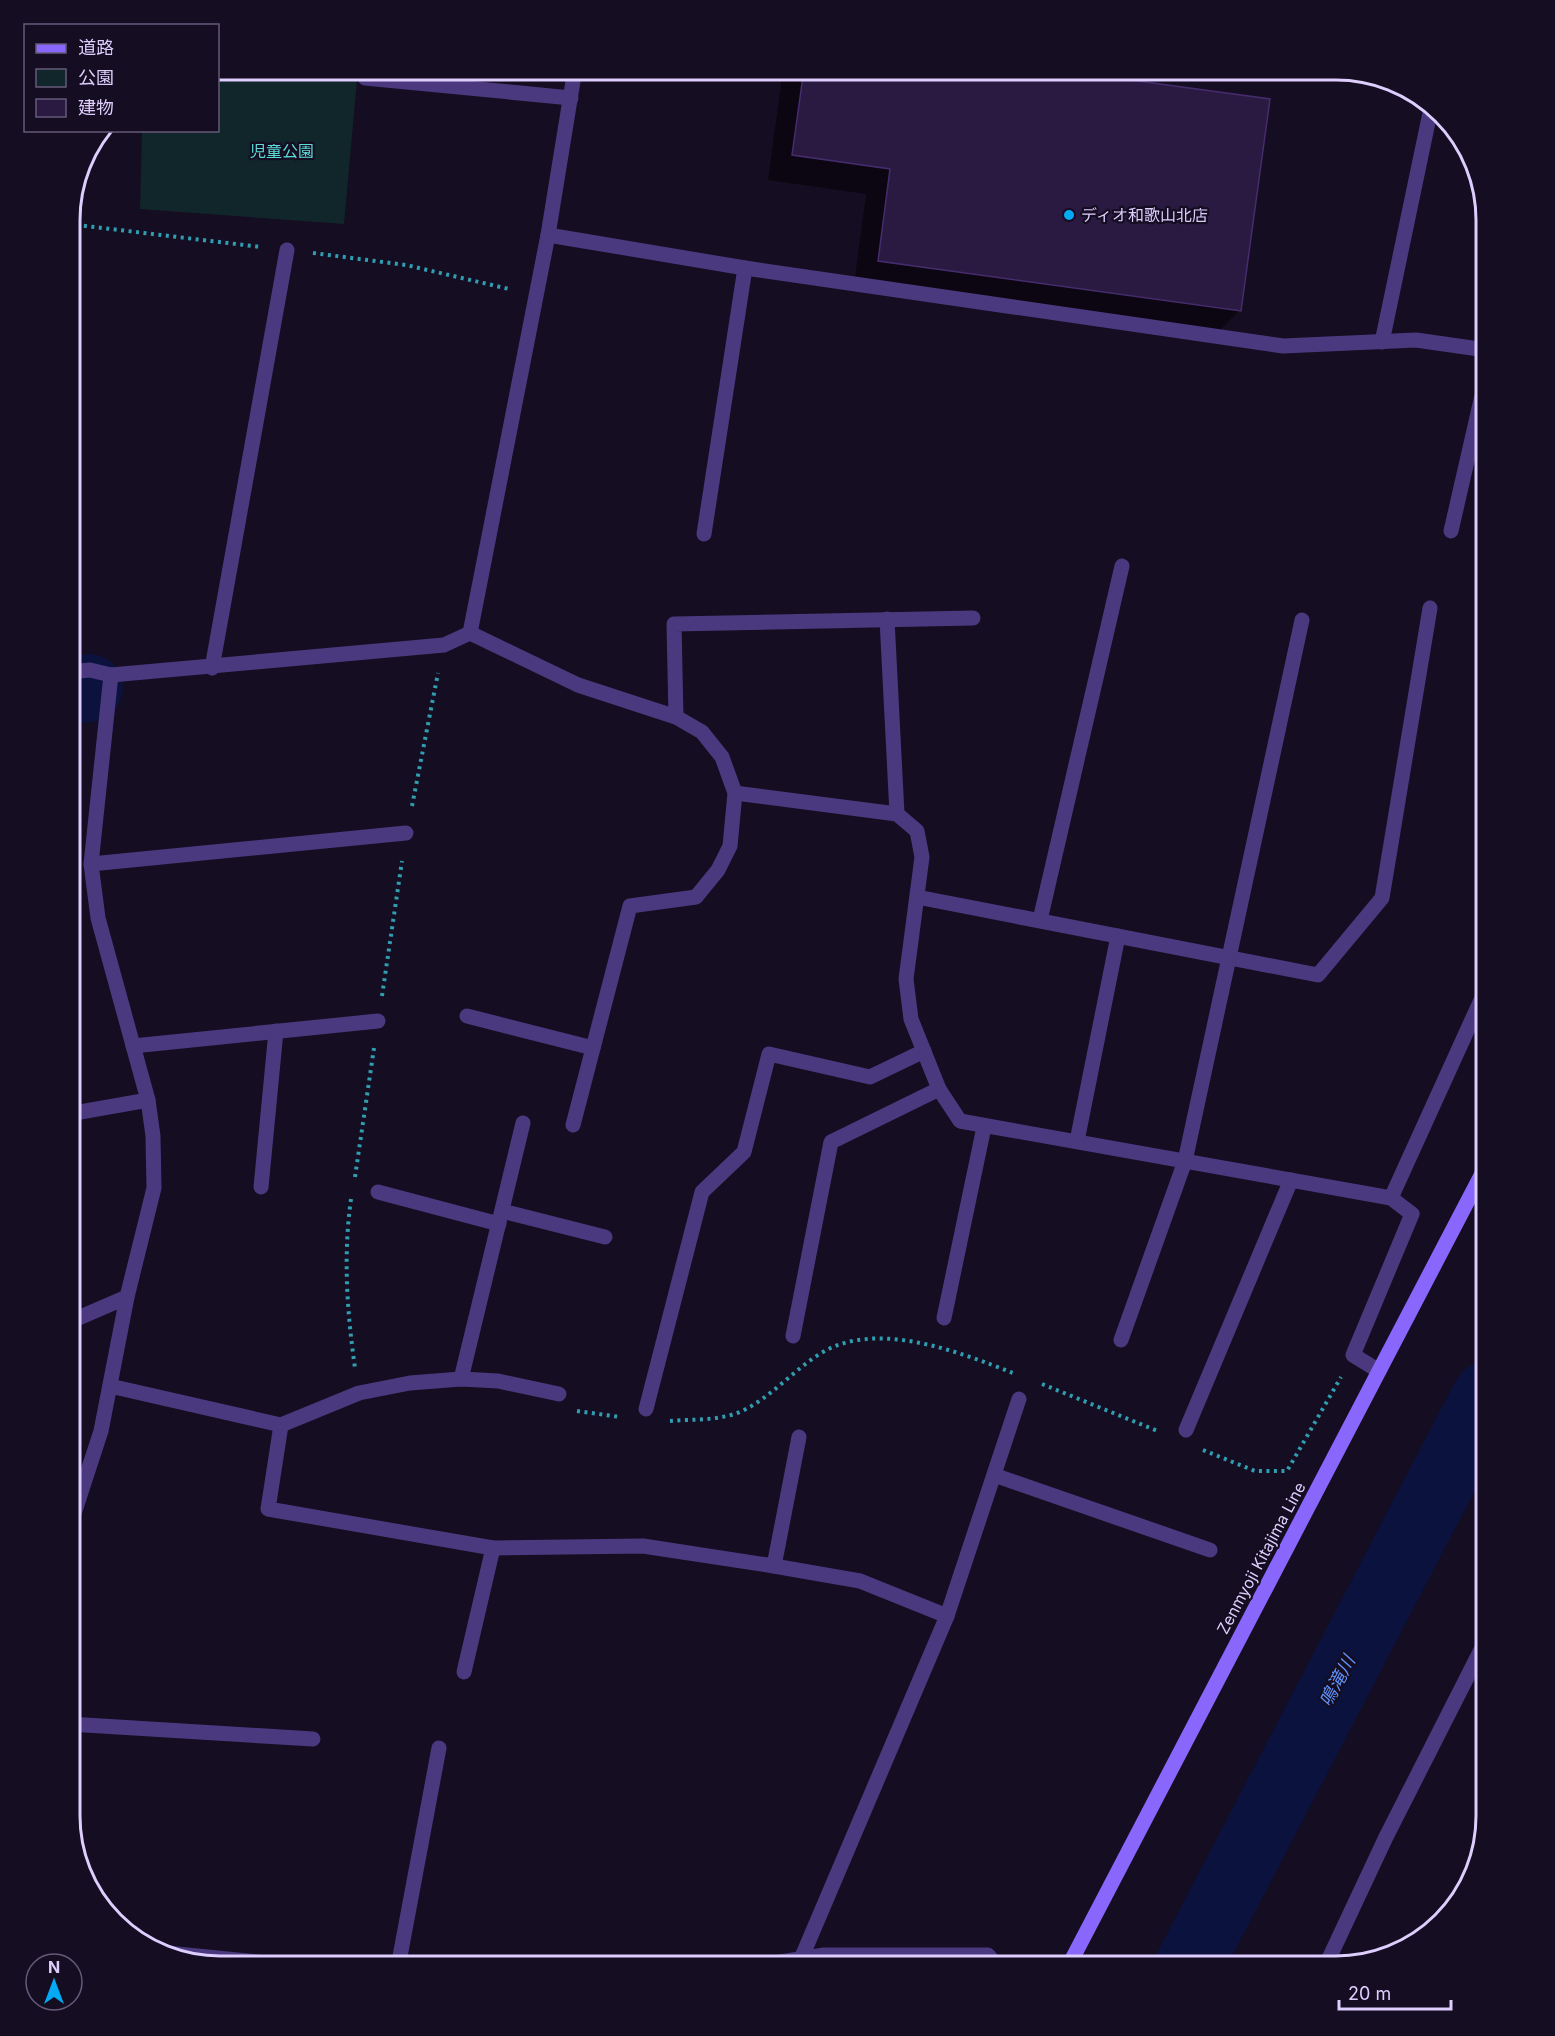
<svg xmlns="http://www.w3.org/2000/svg" width="1555" height="2036" viewBox="0 0 1555 2036" font-family="Inter,'Noto Sans JP',sans-serif">
  <style>
    .green { fill: #11262a }
    .shadow { fill: #0007 }
    .lines { fill: none; stroke-linecap: round; stroke-linejoin: round }
    .stream { stroke: #0a123d; stroke-width: 12 }
    .river { stroke: #0a123d; stroke-width: 68 }
    .building { fill: #2a1a41; stroke: #462c6d; stroke-width: 1.5 }
    .path { stroke: #309db0; stroke-width: 4; stroke-dasharray: 3 4.5; stroke-linecap: butt }
    .street { stroke: #4a397f; stroke-width: 15 }
    .secondary { stroke: #8967fc; stroke-width: 15 }
    .poi-dot { fill: #04aaf3; stroke: #150d21; stroke-width: 2 }
    .labels { text-anchor: middle; dominant-baseline: central; stroke-width: 4.5; stroke-linejoin: round; paint-order: stroke }
    .park-label { font-size: 16px; fill: #5bdcd7; stroke: #150d21 }
    .poi-label { font-size: 16px; fill: #ddcefe; stroke: #150d21; text-anchor: start }
    .street-label { font-size: 16px; fill: #ddcefe; stroke: #150d21 }
    .water-label { font-size: 18px; font-style: italic; fill: #5e92fc; stroke: #150d21 }
    .rim { fill: none; stroke: #ddcefe; stroke-width: 3 }
  </style>
  <rect width="100%" height="100%" fill="#150d21"/>
  <path class="green" d="M 218,69 L 358,69 L 344,224 L 140,209 L 142,131 L 218,130 Z"/>
  <path class="shadow" d="M 783,69 L 1039,69 L 1240,310 L 1215,335 L 854,285 L 866,194 L 768,180 Z"/>
  <g class="lines">
    <path class="stream" d="M 1464,1894 L 1481,1836"/>
    <g class="river">
      <path d="M 69,690 L 89,688"/>
      <path d="M 1188,1967 L 1486,1396"/>
    </g>
  </g>
  <path class="building" d="M 804,69 L 1050,69 L 1270,99 L 1241,311 L 878,261 L 890,169 L 792,155 Z"/>
  <g class="lines">
    <g class="path">
      <path d="M 69,224 L 261,247"/>
      <path d="M 313,253 L 406,265 L 509,289"/>
      <path d="M 412,806 L 438,673"/>
      <path d="M 382,996 L 402,861"/>
      <path d="M 355,1177 L 374,1048"/>
      <path d="M 351,1199 C 343,1256 347,1312 355,1368"/>
      <path d="M 1042,1384 L 1160,1432"/>
      <path d="M 577,1411 L 620,1417"/>
      <path d="M 670,1421 C 693,1419 720,1421 742,1411 C 772,1397 794,1369 823,1352 C 878,1320 959,1352 1013,1373"/>
      <path d="M 1203,1450 L 1255,1471 L 1287,1471 L 1341,1377"/>
    </g>
    <g class="street">
      <path d="M 365,78 L 571,98"/>
      <path d="M 548,235 L 745,268 L 1283,346 L 1416,340 L 1486,350"/>
      <path d="M 1382,342 L 1431,108"/>
      <path d="M 1451,531 L 1486,378"/>
      <path d="M 704,534 L 745,268"/>
      <path d="M 887,619 L 897,814"/>
      <path d="M 470,633 L 578,685 L 676,717 L 702,732 L 722,757 L 735,793 L 730,846 L 718,870 L 696,897 L 630,906 L 573,1125"/>
      <path d="M 212,668 L 287,250"/>
      <path d="M 69,672 L 90,670 L 111,675"/>
      <path d="M 676,717 L 674,624 L 973,618"/>
      <path d="M 735,793 L 897,814 L 917,831 L 922,857 L 906,979 L 911,1019 L 939,1089 L 960,1121 L 1391,1198 L 1412,1214 L 1353,1355 L 1379,1371"/>
      <path d="M 91,864 L 406,833"/>
      <path d="M 917,897 L 1318,975 L 1382,898 L 1430,608"/>
      <path d="M 1040,920 L 1122,566"/>
      <path d="M 467,1016 L 593,1048"/>
      <path d="M 133,1046 L 378,1021"/>
      <path d="M 69,1114 L 148,1100"/>
      <path d="M 1077,1141 L 1118,936"/>
      <path d="M 261,1187 L 276,1031"/>
      <path d="M 378,1192 L 499,1224"/>
      <path d="M 1391,1198 L 1486,989"/>
      <path d="M 502,1211 L 605,1237"/>
      <path d="M 944,1318 L 984,1127"/>
      <path d="M 69,1322 L 127,1297"/>
      <path d="M 793,1336 L 831,1142 L 939,1089"/>
      <path d="M 1121,1340 L 1185,1161 L 1302,620"/>
      <path d="M 461,1379 L 523,1123"/>
      <path d="M 110,1386 L 281,1425 L 359,1393 L 410,1383 L 461,1379 L 498,1381 L 559,1394"/>
      <path d="M 646,1409 L 702,1192 L 744,1152 L 769,1054 L 870,1077 L 924,1051"/>
      <path d="M 281,1425 L 268,1509 L 493,1548 L 643,1546 L 774,1566 L 860,1581 L 947,1616"/>
      <path d="M 1186,1430 L 1291,1180"/>
      <path d="M 994,1475 L 1210,1550"/>
      <path d="M 69,1529 L 101,1431 L 127,1297 L 154,1188 L 153,1136 L 148,1100 L 98,918 L 91,864 L 111,675 L 444,645 L 470,633 L 548,235 L 575,69"/>
      <path d="M 774,1566 L 799,1437"/>
      <path d="M 464,1672 L 493,1548"/>
      <path d="M 69,1724 L 313,1739"/>
      <path d="M 167,1953 L 307,1967"/>
      <path d="M 801,1959 L 947,1616 L 1019,1399"/>
      <path d="M 398,1967 L 439,1748"/>
      <path d="M 748,1967 L 824,1955 L 988,1955 L 998,1967"/>
      <path d="M 1325,1967 L 1386,1837 L 1486,1640"/>
    </g>
    <path class="secondary" d="M 1068,1967 L 1486,1166"/>
  </g>
  <circle class="poi-dot" cx="1069" cy="215" r="6"/>
  <g class="labels">
    <g class="park-label">
      <text x="282" y="151">児童公園</text>
    </g>
    <g class="poi-label">
      <text x="1081" y="215">ディオ和歌山北店</text>
    </g>
    <g class="street-label">
      <text transform="translate(1261 1558) rotate(-62)">Zenmyoji Kitajima Line</text>
    </g>
    <g class="water-label">
      <text transform="translate(1337 1681) rotate(-62)">鳴滝川</text>
    </g>
  </g>
  <path d="M0 0H1555V2036H0ZM220 80H1336A140 140 0 0 1 1476 220V1816A140 140 0 0 1 1336 1956H220A140 140 0 0 1 80 1816V220A140 140 0 0 1 220 80Z" fill="#150d21" fill-rule="evenodd"/>
  <path class="rim" d="M220 80H1336A140 140 0 0 1 1476 220V1816A140 140 0 0 1 1336 1956H220A140 140 0 0 1 80 1816V220A140 140 0 0 1 220 80Z"/>
  <rect x="24" y="24" width="195" height="108" fill="#150d21" stroke="#655a79" stroke-width="1.5"/>
  <rect x="36" y="44" width="30" height="9" fill="#8967fc" stroke="#655a79" stroke-width="1.5"/>
  <text x="78" y="54" font-size="18" fill="#ddcefe">道路</text>
  <rect x="36" y="69" width="30" height="18" fill="#11262a" stroke="#655a79" stroke-width="1.5"/>
  <text x="78" y="84" font-size="18" fill="#ddcefe">公園</text>
  <rect x="36" y="99" width="30" height="18" fill="#2a1a41" stroke="#655a79" stroke-width="1.5"/>
  <text x="78" y="114" font-size="18" fill="#ddcefe">建物</text>
  <g transform="translate(54 1982)"><circle r="28" fill="#150d21" stroke="#655a79" stroke-width="1.5"/>
  <path d="M0-4.5L10 22L0 15L-10 22Z" fill="#04aaf3"/>
  <text y="-9" font-size="16" font-weight="bold" text-anchor="middle" fill="#ddcefe">N</text>
  </g>
  <path d="M1339 2000v9h112v-9" fill="none" stroke="#ddcefe" stroke-width="3"/>
  <text x="1348" y="2000" font-size="18" fill="#ddcefe" stroke="#150d21" stroke-width="4.5" paint-order="stroke">20 m</text>
</svg>
